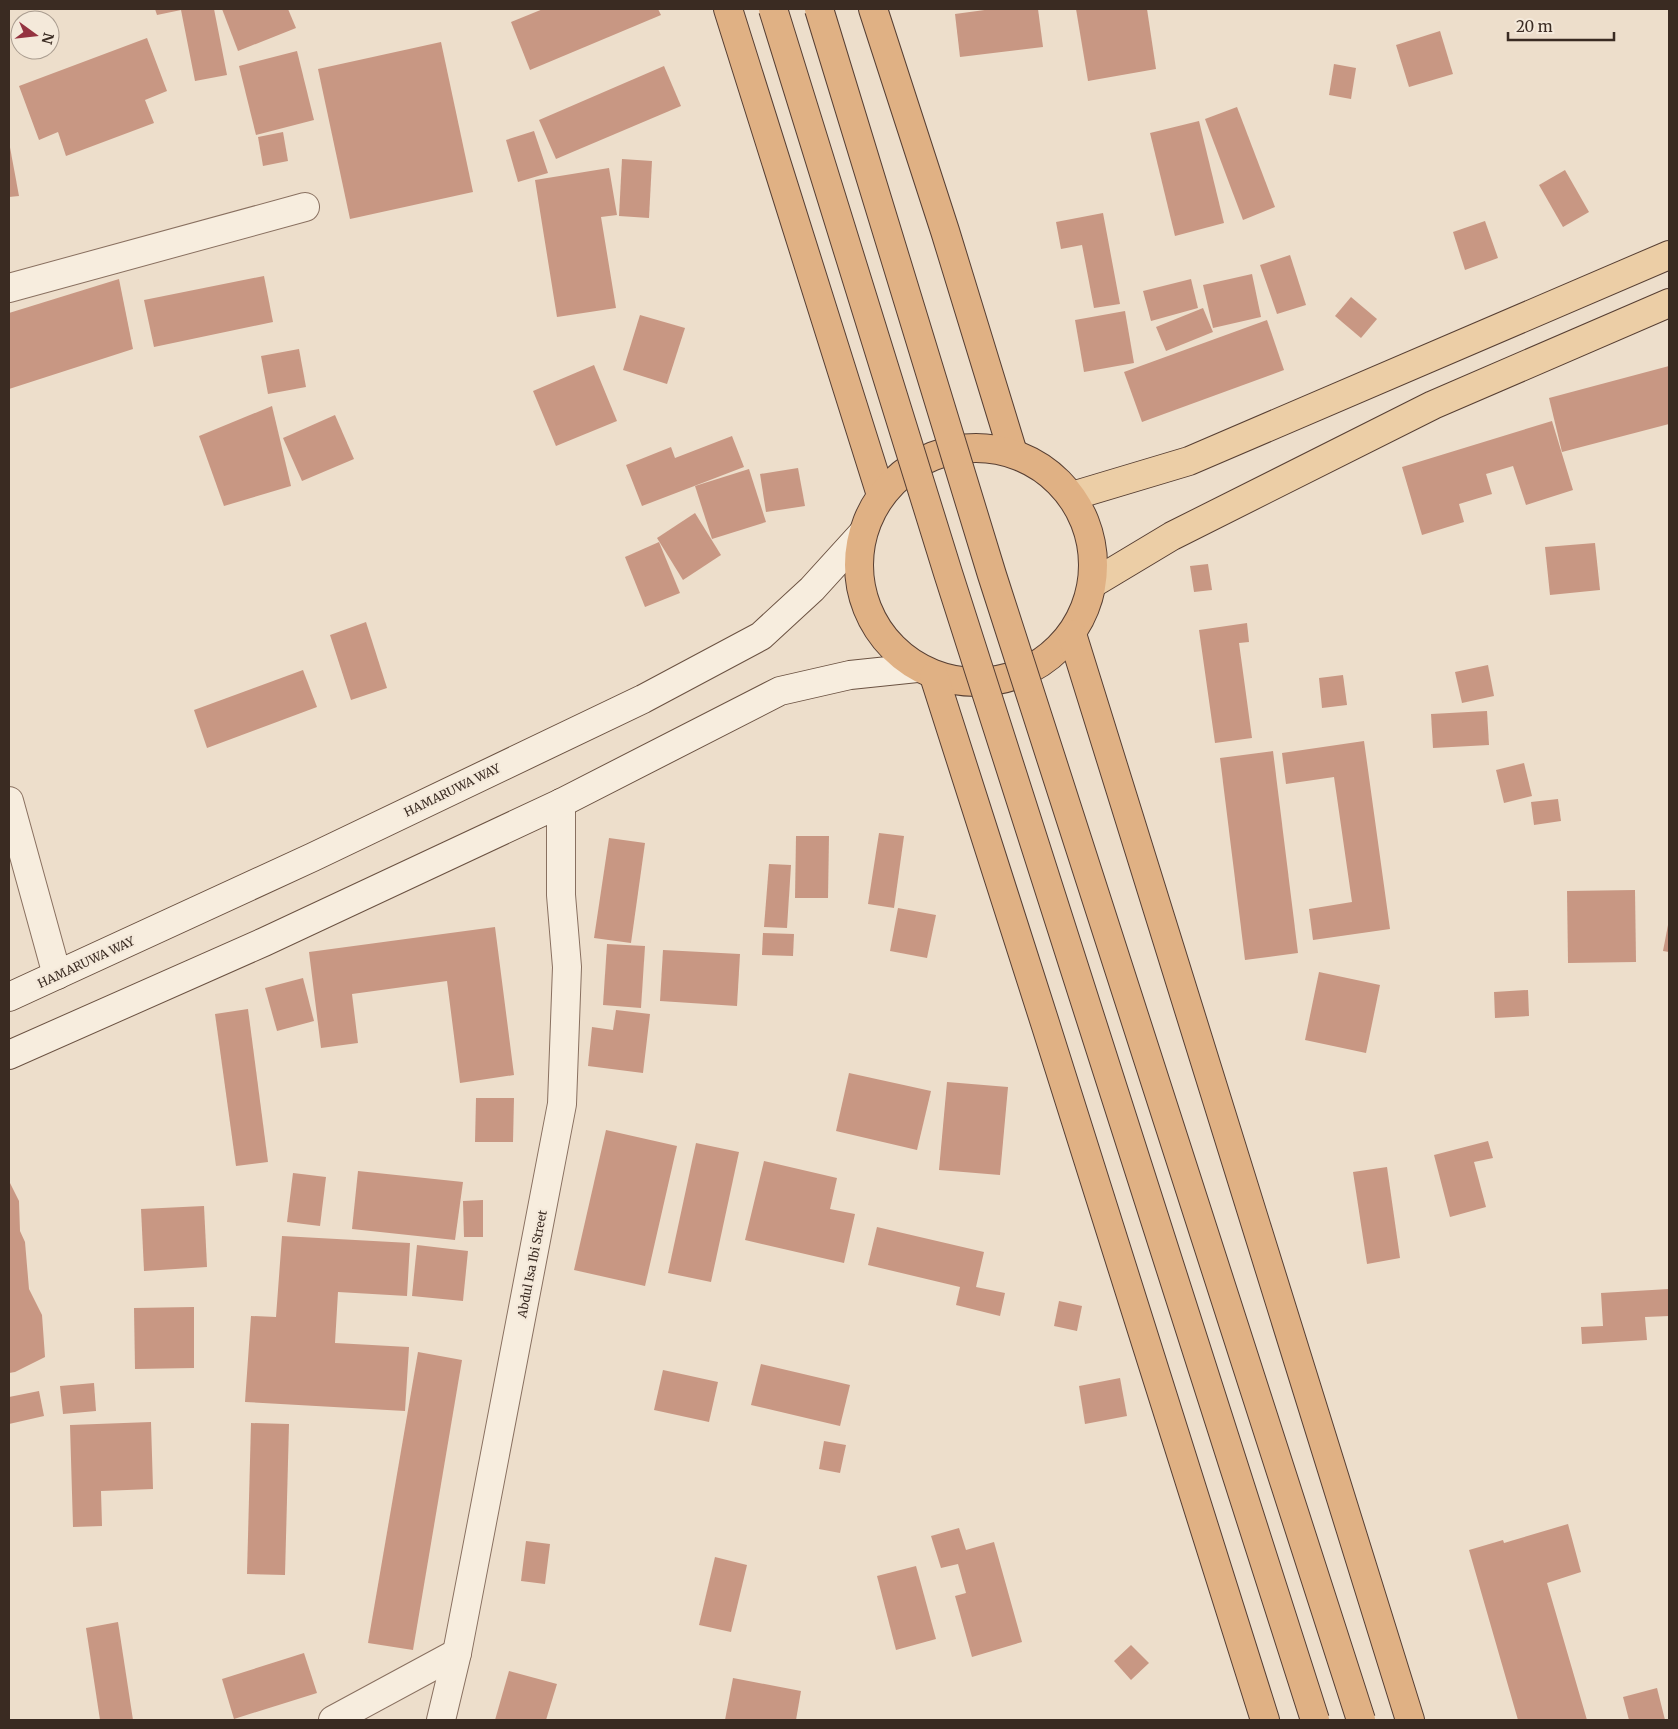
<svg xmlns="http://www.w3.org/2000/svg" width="1678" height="1729" viewBox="0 0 1678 1729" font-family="Merriweather,serif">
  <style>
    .building { fill: #c89783 }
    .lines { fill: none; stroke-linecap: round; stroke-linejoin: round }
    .minor-casing { stroke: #897060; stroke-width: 30 }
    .secondary-casing { stroke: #6b5242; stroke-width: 30 }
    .primary-casing { stroke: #573f33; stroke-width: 30 }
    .trunk-casing { stroke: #573f33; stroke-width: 30 }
    .minor { stroke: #f7edde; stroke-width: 28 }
    .secondary { stroke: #f7edde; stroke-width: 28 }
    .primary { stroke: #eccea6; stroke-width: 28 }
    .trunk { stroke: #e0b184; stroke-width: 28 }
    .trunk-bridge-casing { stroke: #573f33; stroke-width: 30; stroke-linecap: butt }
    .trunk-bridge { stroke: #e0b184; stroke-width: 28 }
    .labels { text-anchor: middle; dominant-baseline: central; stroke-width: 4.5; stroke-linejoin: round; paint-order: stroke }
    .street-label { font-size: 12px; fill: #3a2b22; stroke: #f4e9da }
  </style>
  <rect width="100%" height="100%" fill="#eddecb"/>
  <g class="building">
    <path d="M 155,9 L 214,9 L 227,75 L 195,81 L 181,10 L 157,15 Z"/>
    <path d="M 222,9 L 288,9 L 296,28 L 238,51 Z"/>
    <path d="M 543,9 L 658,9 L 661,15 L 530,70 L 511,22 Z"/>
    <path d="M 992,9 L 1038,9 L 1043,47 L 960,57 L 955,14 Z"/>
    <path d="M 1076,9 L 1147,9 L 1156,69 L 1088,81 Z"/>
    <path d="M 1440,31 L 1453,74 L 1409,87 L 1396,45 Z"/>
    <path d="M 147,38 L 167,91 L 145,100 L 154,123 L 66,156 L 58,132 L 39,140 L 19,86 Z"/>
    <path d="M 441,42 L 473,192 L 350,219 L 318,69 Z"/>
    <path d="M 297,51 L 314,120 L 256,135 L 239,66 Z"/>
    <path d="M 1334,64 L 1356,68 L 1351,99 L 1329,95 Z"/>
    <path d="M 664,66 L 681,106 L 556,159 L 539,120 Z"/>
    <path d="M 1237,107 L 1275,207 L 1243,220 L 1205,119 Z"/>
    <path d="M 1199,121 L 1224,223 L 1175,236 L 1150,133 Z"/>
    <path d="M 534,131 L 548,173 L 518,182 L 506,140 Z"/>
    <path d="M 283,132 L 288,161 L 263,166 L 258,137 Z"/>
    <path d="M 9,142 L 19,196 L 9,197 Z"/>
    <path d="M 622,159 L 652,161 L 649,218 L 619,216 Z"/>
    <path d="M 609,168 L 617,215 L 601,217 L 616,308 L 557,317 L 535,180 Z"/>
    <path d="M 1565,170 L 1589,212 L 1563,227 L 1539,185 Z"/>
    <path d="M 1103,213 L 1120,304 L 1094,308 L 1082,245 L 1061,249 L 1056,222 Z"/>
    <path d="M 1485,221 L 1498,258 L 1465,270 L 1453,232 Z"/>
    <path d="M 1290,255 L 1306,305 L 1277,314 L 1260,265 Z"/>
    <path d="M 1252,274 L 1261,317 L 1213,328 L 1203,285 Z"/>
    <path d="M 264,276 L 273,322 L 154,347 L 144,300 Z"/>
    <path d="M 119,279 L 133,349 L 9,389 L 9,313 Z"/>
    <path d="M 1191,279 L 1198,308 L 1151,321 L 1143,291 Z"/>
    <path d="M 1351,297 L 1377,319 L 1361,338 L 1335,316 Z"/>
    <path d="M 1203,308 L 1213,332 L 1166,351 L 1156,327 Z"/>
    <path d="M 1125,311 L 1134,363 L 1084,372 L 1075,320 Z"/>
    <path d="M 640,315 L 685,328 L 667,384 L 623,370 Z"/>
    <path d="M 1267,320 L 1284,370 L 1142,422 L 1124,372 Z"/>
    <path d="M 299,349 L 306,387 L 268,394 L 261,356 Z"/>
    <path d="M 594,365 L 617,421 L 556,446 L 533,391 Z"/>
    <path d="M 1669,366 L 1669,424 L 1562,452 L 1549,398 Z"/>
    <path d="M 272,406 L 291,486 L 224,506 L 199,436 Z"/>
    <path d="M 335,415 L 354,459 L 302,481 L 283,438 Z"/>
    <path d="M 1552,421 L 1573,490 L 1526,505 L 1513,466 L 1486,474 L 1492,494 L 1459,504 L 1464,522 L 1422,535 L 1402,467 Z"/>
    <path d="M 732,436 L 744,467 L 642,506 L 626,465 L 671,447 L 675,458 Z"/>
    <path d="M 798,468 L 805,506 L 766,512 L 760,474 Z"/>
    <path d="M 749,469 L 766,522 L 712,539 L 695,486 Z"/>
    <path d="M 695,513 L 721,555 L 683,580 L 657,538 Z"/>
    <path d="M 659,542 L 680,593 L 645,607 L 625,557 Z"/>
    <path d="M 1595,543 L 1600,590 L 1550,595 L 1545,547 Z"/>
    <path d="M 1208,564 L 1212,590 L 1194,592 L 1190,566 Z"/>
    <path d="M 366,622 L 387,688 L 351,700 L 330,635 Z"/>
    <path d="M 1247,623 L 1249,642 L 1239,643 L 1252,738 L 1215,743 L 1199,630 Z"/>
    <path d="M 1488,665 L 1494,696 L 1462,703 L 1455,672 Z"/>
    <path d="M 303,670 L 317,707 L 207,748 L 194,710 Z"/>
    <path d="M 1343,675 L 1347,705 L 1322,708 L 1319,678 Z"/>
    <path d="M 1487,711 L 1489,745 L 1433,748 L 1431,714 Z"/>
    <path d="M 1364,741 L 1390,929 L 1313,940 L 1309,909 L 1352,902 L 1334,777 L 1286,784 L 1282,753 Z"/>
    <path d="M 1273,751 L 1298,953 L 1245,960 L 1220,758 Z"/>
    <path d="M 1524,763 L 1532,796 L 1504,803 L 1496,770 Z"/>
    <path d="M 1558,799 L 1561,821 L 1534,825 L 1531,802 Z"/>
    <path d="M 879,833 L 904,836 L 894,908 L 868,904 Z"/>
    <path d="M 796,836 L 829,836 L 828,898 L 795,898 Z"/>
    <path d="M 609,838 L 645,843 L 631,943 L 594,938 Z"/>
    <path d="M 769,864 L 791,865 L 787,928 L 764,927 Z"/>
    <path d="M 1635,890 L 1636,962 L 1568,963 L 1567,891 Z"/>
    <path d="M 898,908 L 936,915 L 927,958 L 890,951 Z"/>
    <path d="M 1668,925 L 1669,925 L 1669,952 L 1663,951 Z"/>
    <path d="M 495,927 L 514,1075 L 460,1083 L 447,981 L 352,994 L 358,1043 L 321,1048 L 309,952 Z"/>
    <path d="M 763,933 L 794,934 L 793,956 L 762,955 Z"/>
    <path d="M 607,944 L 645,946 L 641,1008 L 603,1005 Z"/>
    <path d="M 663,950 L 740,954 L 737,1006 L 660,1001 Z"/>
    <path d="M 1319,972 L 1380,985 L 1366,1053 L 1305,1040 Z"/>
    <path d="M 303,978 L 314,1021 L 277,1031 L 265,988 Z"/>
    <path d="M 1528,990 L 1529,1016 L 1495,1018 L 1494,992 Z"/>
    <path d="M 248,1009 L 268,1162 L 236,1166 L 215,1014 Z"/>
    <path d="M 616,1010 L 650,1014 L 643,1073 L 588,1066 L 592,1027 L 613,1030 Z"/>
    <path d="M 849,1073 L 931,1091 L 917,1150 L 836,1131 Z"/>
    <path d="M 947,1082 L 1008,1087 L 1000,1175 L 939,1170 Z"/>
    <path d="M 476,1098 L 514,1098 L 513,1142 L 475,1142 Z"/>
    <path d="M 606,1130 L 677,1146 L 645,1286 L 574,1270 Z"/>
    <path d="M 1488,1141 L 1493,1158 L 1474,1162 L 1486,1207 L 1450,1217 L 1434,1155 Z"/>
    <path d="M 696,1143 L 739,1152 L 711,1282 L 668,1273 Z"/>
    <path d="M 764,1161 L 837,1178 L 830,1209 L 855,1214 L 844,1263 L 745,1240 Z"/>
    <path d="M 1387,1167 L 1400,1258 L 1367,1264 L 1353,1172 Z"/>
    <path d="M 358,1171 L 463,1182 L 455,1240 L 352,1229 Z"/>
    <path d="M 293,1173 L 326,1177 L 320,1226 L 287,1222 Z"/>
    <path d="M 9,1181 L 19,1201 L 20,1231 L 25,1242 L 29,1289 L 42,1315 L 45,1357 L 15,1372 L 9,1373 Z"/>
    <path d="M 483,1200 L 483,1237 L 464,1237 L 463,1201 Z"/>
    <path d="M 204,1206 L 207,1267 L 144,1271 L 141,1209 Z"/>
    <path d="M 877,1227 L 984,1252 L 976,1287 L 1005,1293 L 1000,1316 L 956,1305 L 960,1287 L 868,1265 Z"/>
    <path d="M 282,1236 L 410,1243 L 407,1296 L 338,1292 L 335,1343 L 409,1347 L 405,1411 L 245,1402 L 251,1316 L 276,1317 Z"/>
    <path d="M 417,1245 L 468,1251 L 463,1301 L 412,1296 Z"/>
    <path d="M 1669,1289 L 1669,1316 L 1645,1317 L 1647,1340 L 1582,1344 L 1581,1327 L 1603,1326 L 1601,1293 Z"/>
    <path d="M 1059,1301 L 1082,1306 L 1077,1331 L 1054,1326 Z"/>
    <path d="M 194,1307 L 194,1368 L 135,1369 L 134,1308 Z"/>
    <path d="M 418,1352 L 462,1360 L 413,1650 L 368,1643 Z"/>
    <path d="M 761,1364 L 850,1385 L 840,1426 L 751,1405 Z"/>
    <path d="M 663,1370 L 718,1382 L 709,1422 L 654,1410 Z"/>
    <path d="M 1120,1378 L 1127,1416 L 1085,1424 L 1079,1386 Z"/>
    <path d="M 94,1383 L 96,1411 L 63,1414 L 60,1386 Z"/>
    <path d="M 39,1391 L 44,1416 L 9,1424 L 9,1397 Z"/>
    <path d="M 151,1422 L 153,1489 L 101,1491 L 102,1526 L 73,1527 L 70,1425 Z"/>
    <path d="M 251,1423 L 289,1424 L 285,1575 L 247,1574 Z"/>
    <path d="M 824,1441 L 846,1445 L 840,1473 L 819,1469 Z"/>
    <path d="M 1568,1524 L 1581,1572 L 1547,1583 L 1587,1720 L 1518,1720 L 1469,1550 L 1503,1540 L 1504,1543 Z"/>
    <path d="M 959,1528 L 966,1550 L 994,1542 L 1022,1642 L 972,1657 L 955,1596 L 966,1593 L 958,1564 L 941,1568 L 931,1536 Z"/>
    <path d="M 526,1541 L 550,1544 L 545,1584 L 521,1581 Z"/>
    <path d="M 715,1557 L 747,1565 L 731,1632 L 699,1625 Z"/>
    <path d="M 916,1566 L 936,1639 L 896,1650 L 877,1576 Z"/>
    <path d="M 118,1622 L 133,1720 L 100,1720 L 86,1628 Z"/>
    <path d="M 1131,1645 L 1149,1663 L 1131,1680 L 1114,1661 Z"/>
    <path d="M 304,1653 L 317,1693 L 234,1719 L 222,1679 Z"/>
    <path d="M 509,1671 L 557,1684 L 546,1720 L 495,1720 Z"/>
    <path d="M 733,1678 L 801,1691 L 796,1720 L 725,1720 Z"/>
    <path d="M 1657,1688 L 1665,1720 L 1629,1720 L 1623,1697 Z"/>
  </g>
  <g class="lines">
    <g class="minor-casing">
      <g id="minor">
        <path d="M 9,288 L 305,207"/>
        <path d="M 9,801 L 57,975"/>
        <path d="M 333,1720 L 457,1653"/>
        <path d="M 441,1720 L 457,1653 L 562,1104 L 567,967 L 561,895 L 561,803"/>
      </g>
    </g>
    <g class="secondary-casing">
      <g id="secondary">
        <path d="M 9,997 L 313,857 L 643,699 L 761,636 L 812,589 L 862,534"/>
        <path d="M 9,1055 L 264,942 L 561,803 L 780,691 L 850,675 L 917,668"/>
      </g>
    </g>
    <g class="primary-casing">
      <g id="primary">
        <path d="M 1072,496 L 1189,461 L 1669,255"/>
        <path d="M 1092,584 L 1172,536 L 1433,405 L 1669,303"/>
      </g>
    </g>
    <g class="trunk-casing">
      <g id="trunk">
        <path d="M 728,9 L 881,495"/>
        <path d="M 873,9 L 945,231 L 1013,453"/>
        <circle cx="976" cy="565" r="117"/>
        <path d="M 1072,634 L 1410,1720"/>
        <path d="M 934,676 L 1045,1023 L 1265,1720"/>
      </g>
    </g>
    <use href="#minor" class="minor"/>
    <use href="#secondary" class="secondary"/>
    <use href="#primary" class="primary"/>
    <use href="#trunk" class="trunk"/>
    <g class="trunk-bridge-casing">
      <g id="trunk-bridge">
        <path d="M 773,9 L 948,573 L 1315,1720"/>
        <path d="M 819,9 L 992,575 L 1361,1720"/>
      </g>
    </g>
    <use href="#trunk-bridge" class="trunk-bridge"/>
  </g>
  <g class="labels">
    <g class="street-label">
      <text transform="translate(452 790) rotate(-26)">HAMARUWA WAY</text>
      <text transform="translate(86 962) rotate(-25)">HAMARUWA WAY</text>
      <text transform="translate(532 1264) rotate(-79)">Abdul Isa Ibi Street</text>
    </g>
  </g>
  <rect width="1678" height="1729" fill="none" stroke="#3a2b22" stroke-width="20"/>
  <g transform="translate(35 35) rotate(105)"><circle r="24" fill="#f4e9da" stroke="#aa9d90"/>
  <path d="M0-4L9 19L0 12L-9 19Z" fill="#943340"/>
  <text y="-8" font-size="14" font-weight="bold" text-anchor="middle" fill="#3a2b22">N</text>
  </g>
  <path d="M1508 32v8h106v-8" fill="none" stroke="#3a2b22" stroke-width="2.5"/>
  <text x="1516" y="32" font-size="15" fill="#3a2b22" stroke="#f4e9da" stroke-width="4" paint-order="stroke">20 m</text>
</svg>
